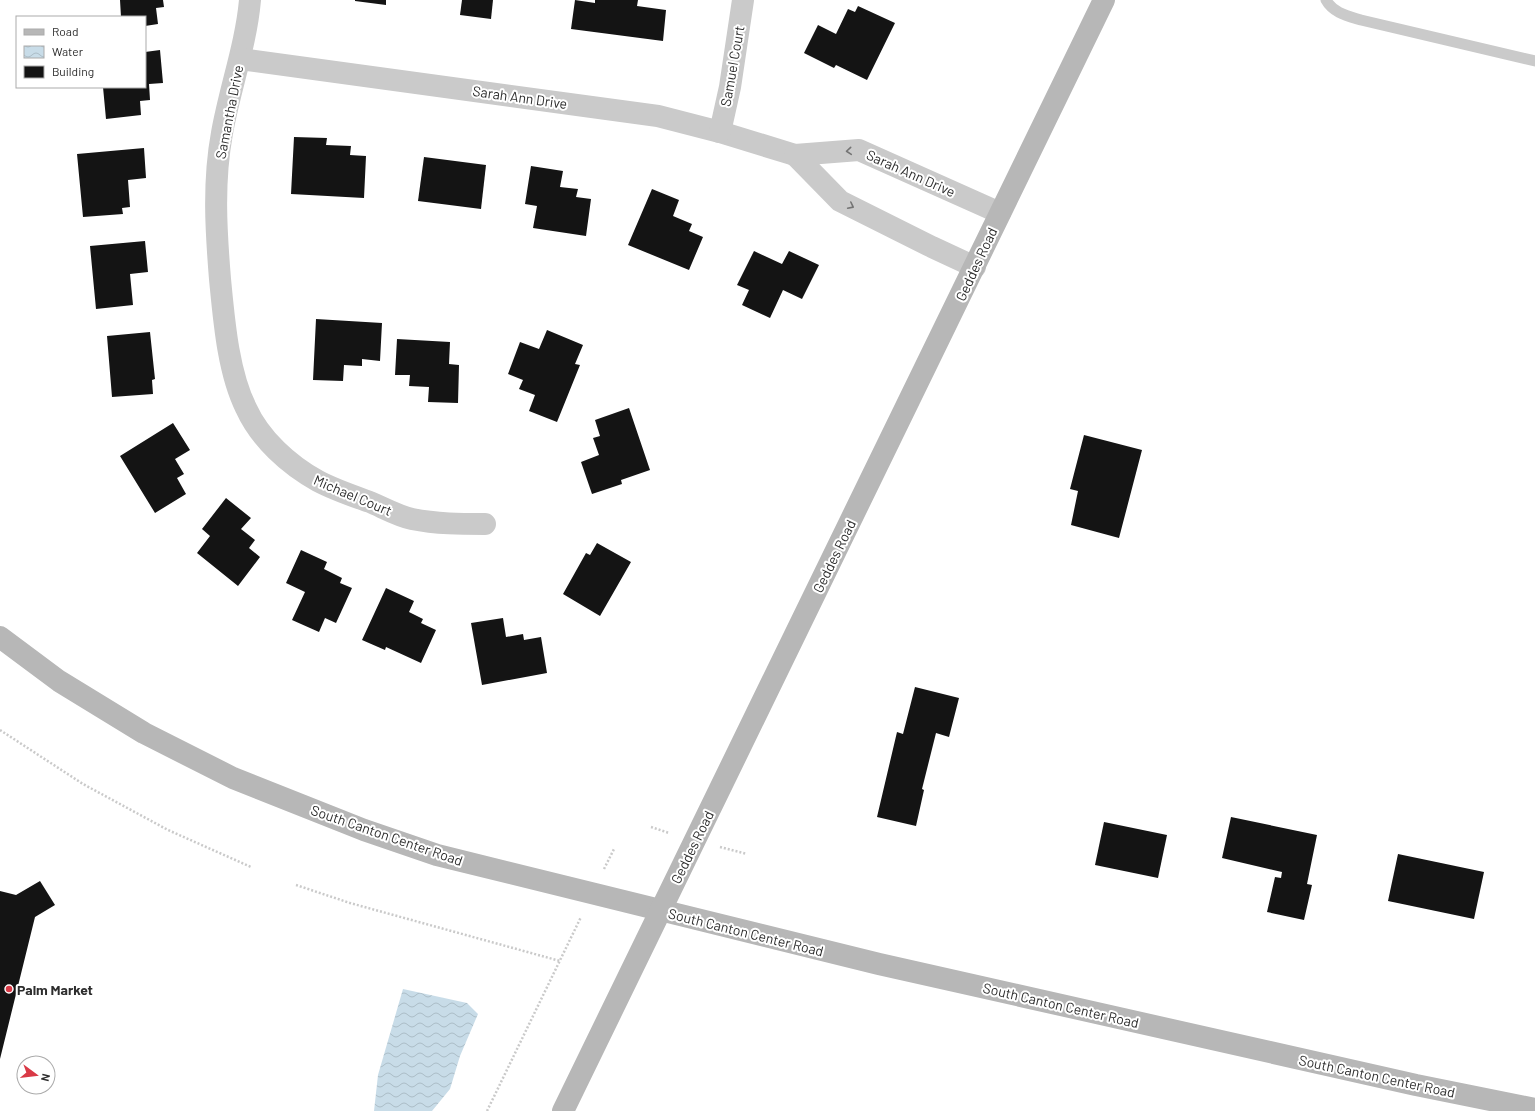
<svg xmlns="http://www.w3.org/2000/svg" width="1535" height="1111" viewBox="0 0 1535 1111" font-family="Barlow,sans-serif">
  <style>
    .water { fill: url(#water-waves) }
    .building { fill: #141414 }
    .lines { fill: none; stroke-linecap: round; stroke-linejoin: round }
    .path { stroke: #cacaca; stroke-width: 2.5; stroke-dasharray: 2 2; stroke-linecap: butt }
    .service { stroke: #cacaca; stroke-width: 11 }
    .minor { stroke: #cacaca; stroke-width: 22 }
    .secondary { stroke: #b7b7b7; stroke-width: 22 }
    .oneway { stroke: #747474 }
    .poi-dot { fill: #d93946; stroke: #fff; stroke-width: 1.5 }
    .labels { text-anchor: middle; dominant-baseline: central; stroke-width: 4; stroke-linejoin: round; paint-order: stroke }
    .street-label { font-size: 14px; fill: #2d2d2d; stroke: #fff }
    .poi-label { font-size: 14px; font-weight: bold; fill: #2d2d2d; stroke: #fff; text-anchor: start }
  </style>
  <defs>
    <pattern id="water-waves" width="16" height="10" patternUnits="userSpaceOnUse"><rect width="16" height="10" fill="#c8dce8"/><path d="M0 5q4-4 8 0t8 0" fill="none" stroke="#acbdc7"/></pattern>
  </defs>
  <rect width="100%" height="100%" fill="#fff"/>
  <path class="water" d="M 403,989 L 467,1003 L 478,1014 L 460,1056 L 450,1089 L 432,1111 L 374,1111 L 378,1075 Z"/>
  <g class="building">
    <path d="M 120,0 L 163,0 L 164,7 L 156,8 L 158,24 L 145,26 L 145,17 L 121,17 Z"/>
    <path d="M 355,0 L 386,0 L 386,5 L 355,1 Z"/>
    <path d="M 462,0 L 493,0 L 491,19 L 460,15 Z"/>
    <path d="M 575,0 L 595,3 L 595,0 L 638,0 L 637,6 L 666,10 L 663,41 L 571,29 Z"/>
    <path d="M 858,6 L 895,23 L 867,80 L 836,65 L 834,68 L 804,53 L 818,25 L 836,34 L 848,9 L 855,12 Z"/>
    <path d="M 160,50 L 163,83 L 149,84 L 150,100 L 140,101 L 141,115 L 106,119 L 103,87 L 145,87 L 145,52 Z"/>
    <path d="M 294,137 L 327,138 L 326,145 L 351,146 L 350,155 L 366,156 L 364,198 L 291,194 Z"/>
    <path d="M 144,148 L 146,178 L 128,180 L 130,207 L 122,208 L 123,214 L 83,217 L 77,154 Z"/>
    <path d="M 424,157 L 486,165 L 481,209 L 418,201 Z"/>
    <path d="M 531,166 L 563,171 L 560,187 L 578,189 L 576,197 L 591,199 L 586,236 L 533,228 L 537,206 L 525,204 Z"/>
    <path d="M 652,189 L 679,200 L 673,216 L 692,224 L 689,231 L 703,237 L 689,270 L 628,245 Z"/>
    <path d="M 145,241 L 148,272 L 130,274 L 133,305 L 96,309 L 90,246 Z"/>
    <path d="M 754,251 L 782,264 L 789,251 L 819,265 L 802,299 L 783,290 L 770,318 L 742,305 L 749,290 L 737,285 Z"/>
    <path d="M 316,319 L 382,323 L 380,361 L 362,359 L 362,366 L 344,365 L 343,381 L 313,380 Z"/>
    <path d="M 547,330 L 583,345 L 575,364 L 580,365 L 557,422 L 529,411 L 535,395 L 519,389 L 523,380 L 508,374 L 520,342 L 539,349 Z"/>
    <path d="M 150,332 L 155,379 L 152,380 L 153,394 L 112,397 L 107,336 Z"/>
    <path d="M 397,339 L 450,342 L 449,364 L 459,365 L 458,403 L 428,402 L 429,387 L 409,386 L 410,375 L 395,375 Z"/>
    <path d="M 629,408 L 650,470 L 621,480 L 622,484 L 592,494 L 581,462 L 599,455 L 593,438 L 600,436 L 595,420 Z"/>
    <path d="M 173,423 L 190,450 L 175,459 L 184,474 L 177,478 L 186,494 L 155,513 L 120,456 Z"/>
    <path d="M 1084,435 L 1142,450 L 1119,538 L 1071,525 L 1078,491 L 1070,489 Z"/>
    <path d="M 226,498 L 251,518 L 241,529 L 255,540 L 249,548 L 260,557 L 238,586 L 197,553 L 210,536 L 202,529 Z"/>
    <path d="M 597,543 L 631,562 L 600,616 L 563,594 L 586,553 L 590,555 Z"/>
    <path d="M 301,550 L 327,562 L 324,569 L 342,578 L 340,583 L 352,588 L 336,623 L 325,618 L 319,632 L 292,620 L 305,592 L 286,583 Z"/>
    <path d="M 386,588 L 414,601 L 409,612 L 423,619 L 421,623 L 436,630 L 421,663 L 386,647 L 385,650 L 362,640 Z"/>
    <path d="M 503,618 L 506,637 L 523,634 L 524,640 L 541,637 L 547,673 L 482,685 L 471,623 Z"/>
    <path d="M 915,687 L 959,698 L 949,737 L 936,733 L 922,789 L 924,790 L 916,826 L 877,817 L 897,732 L 903,734 Z"/>
    <path d="M 1231,817 L 1317,835 L 1307,884 L 1312,885 L 1304,920 L 1267,912 L 1275,877 L 1281,878 L 1282,872 L 1222,858 Z"/>
    <path d="M 1104,822 L 1167,835 L 1158,878 L 1095,865 Z"/>
    <path d="M 1398,854 L 1484,872 L 1474,919 L 1388,901 Z"/>
    <path d="M 40,881 L 55,905 L 35,917 L 0,1059 L 0,891 L 16,895 Z"/>
  </g>
  <g class="lines">
    <g class="path">
      <path d="M 0,730 L 83,784 L 168,830 L 251,867"/>
      <path d="M 651,827 L 669,833"/>
      <path d="M 720,847 L 747,854"/>
      <path d="M 604,869 L 614,849"/>
      <path d="M 296,885 L 350,903 L 560,961"/>
      <path d="M 487,1111 L 581,917"/>
    </g>
    <path class="service" d="M 1326,0 C 1333,13 1348,16 1361,20 L 1535,61"/>
    <g class="minor">
      <path d="M 250,0 C 246,45 230,88 222,133 C 213,182 216,230 220,279 C 224,320 228,372 246,408 C 260,439 289,465 318,481 C 335,490 353,496 370,502 C 384,508 398,516 412,519 C 437,524 461,524 485,524"/>
      <path d="M 240,59 L 658,116 L 720,132 L 795,155"/>
      <path d="M 720,132 L 730,87 L 743,0"/>
      <path d="M 975,267 L 932,247 L 840,201 L 795,155 L 859,150 L 1000,213"/>
    </g>
    <g class="secondary">
      <path d="M 0,637 L 59,681 L 144,733 L 233,778 L 364,830 L 437,855 L 879,964 L 1416,1085 L 1535,1109"/>
      <path d="M 563,1111 L 1104,0"/>
    </g>
  </g>
  <defs><path id="oneway-chevron" d="M-2-3.5L2.5 0L-2 3.5" fill="none" stroke-width="1.6" stroke-linecap="round" stroke-linejoin="round"/></defs>
  <g class="oneway">
    <use href="#oneway-chevron" transform="translate(849 151) rotate(175)"/>
    <use href="#oneway-chevron" transform="translate(851 206) rotate(27)"/>
  </g>
  <circle class="poi-dot" cx="9" cy="989" r="4"/>
  <g class="labels">
    <g class="street-label">
      <text transform="translate(732 66) rotate(-80)">Samuel Court</text>
      <text transform="translate(520 97) rotate(8)">Sarah Ann Drive</text>
      <text transform="translate(229 112) rotate(-79)">Samantha Drive</text>
      <text transform="translate(911 173) rotate(24)">Sarah Ann Drive</text>
      <text transform="translate(976 264) rotate(-65)">Geddes Road</text>
      <text transform="translate(353 495) rotate(23)">Michael Court</text>
      <text transform="translate(834 556) rotate(-64)">Geddes Road</text>
      <text transform="translate(387 835) rotate(19)">South Canton Center Road</text>
      <text transform="translate(692 847) rotate(-64)">Geddes Road</text>
      <text transform="translate(746 932) rotate(14)">South Canton Center Road</text>
      <text transform="translate(1061 1005) rotate(13)">South Canton Center Road</text>
      <text transform="translate(1377 1076) rotate(12)">South Canton Center Road</text>
    </g>
    <g class="poi-label">
      <text x="17" y="989">Palm Market</text>
    </g>
  </g>
  <rect x="16" y="16" width="130" height="72" fill="#ffffff" stroke="#ababab"/>
  <rect x="24" y="29" width="20" height="6" fill="#b7b7b7" stroke="#ababab"/>
  <text x="52" y="36" font-size="12" fill="#2d2d2d">Road</text>
  <rect x="24" y="46" width="20" height="12" fill="url(#water-waves)" stroke="#ababab"/>
  <text x="52" y="56" font-size="12" fill="#2d2d2d">Water</text>
  <rect x="24" y="66" width="20" height="12" fill="#141414" stroke="#ababab"/>
  <text x="52" y="76" font-size="12" fill="#2d2d2d">Building</text>
  <g transform="translate(36 1075) rotate(105)"><circle r="19" fill="#ffffff" stroke="#ababab"/>
  <path d="M0-3L7 15L0 10L-7 15Z" fill="#d93946"/>
  <text y="-6" font-size="11" font-weight="bold" text-anchor="middle" fill="#2d2d2d">N</text>
  </g>
</svg>
